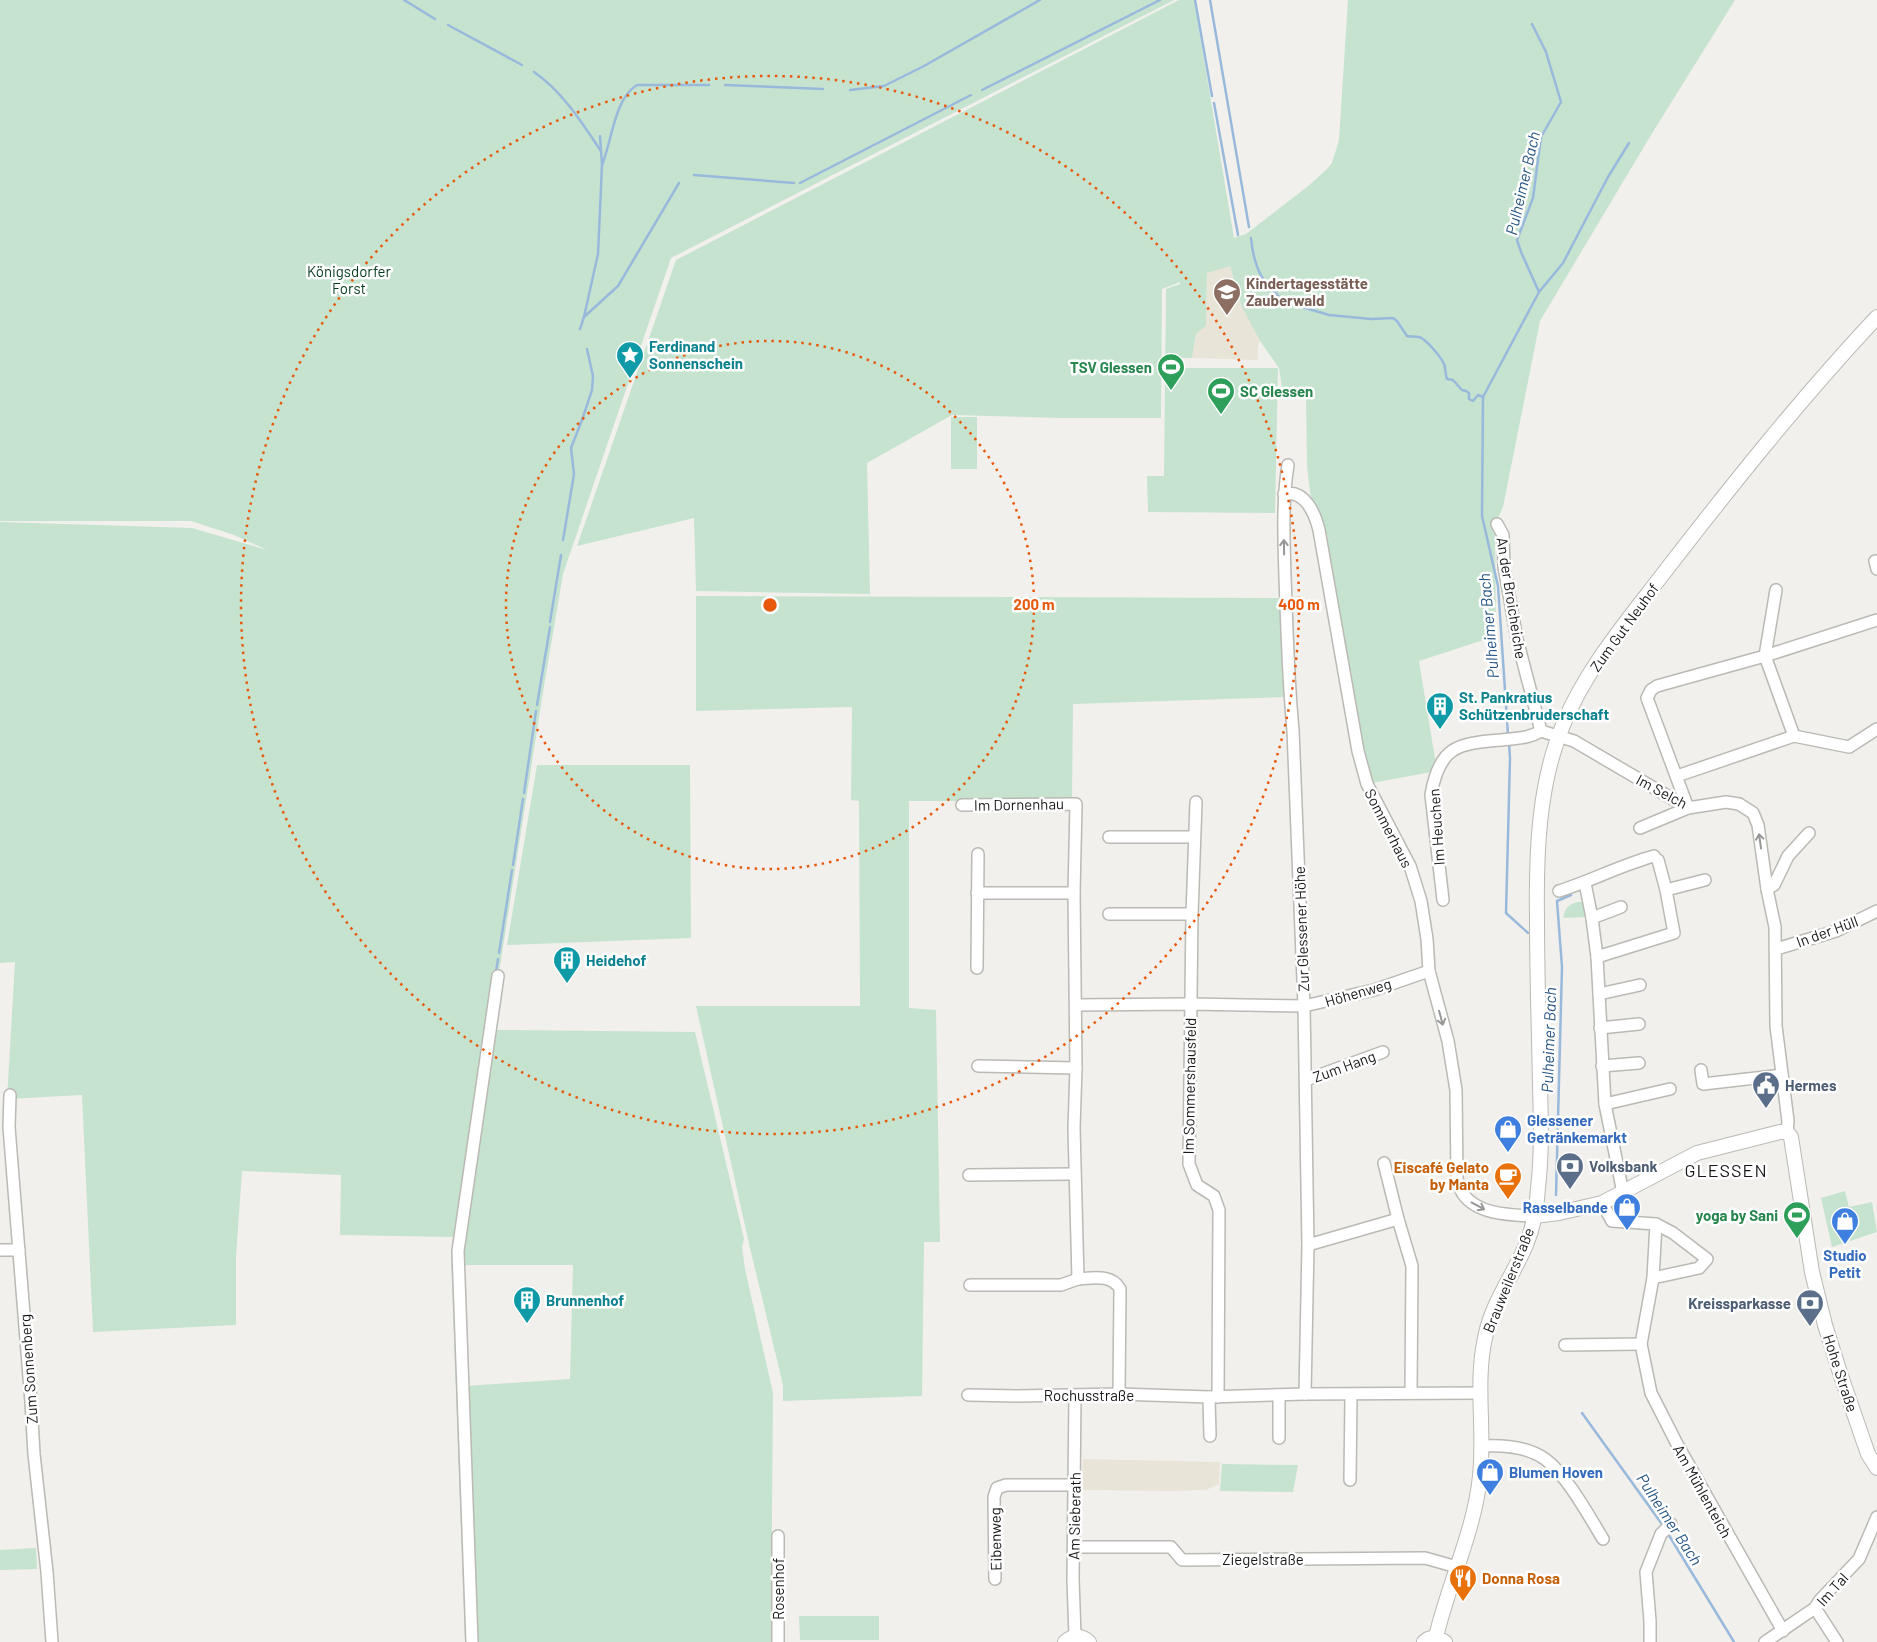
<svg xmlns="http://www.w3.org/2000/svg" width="1877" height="1642" viewBox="0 0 1877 1642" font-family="Barlow,sans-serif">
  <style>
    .built { fill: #e8e4d8 }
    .green { fill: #c6e3cf }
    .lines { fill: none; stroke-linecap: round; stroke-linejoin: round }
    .stream { stroke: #99b9dc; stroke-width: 2.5 }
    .minor-casing { stroke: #bab9b4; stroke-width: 14 }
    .major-casing { stroke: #bab9b4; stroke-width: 16 }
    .minor { stroke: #fff; stroke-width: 11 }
    .major { stroke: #fff; stroke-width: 14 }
    .oneway { stroke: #979796 }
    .ring { fill: none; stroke: #e8590c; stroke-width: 2.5; stroke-dasharray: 2.5 5 }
    .labels { text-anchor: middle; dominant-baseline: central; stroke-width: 5; stroke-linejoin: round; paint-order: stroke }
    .park-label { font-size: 15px; fill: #063b1f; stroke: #fff }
    .education-label { font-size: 15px; font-weight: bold; fill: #785e54; stroke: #fff; text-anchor: start }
    .culture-label { font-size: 15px; font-weight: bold; fill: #0d838f; stroke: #fff; text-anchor: start }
    .leisure-label { font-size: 15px; font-weight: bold; fill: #27864d; stroke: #fff; text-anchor: end }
    .street-label { font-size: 15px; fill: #181716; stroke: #fff }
    .service-label { font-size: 15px; font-weight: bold; fill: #4e5e75; stroke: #fff; text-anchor: start }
    .shop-label { font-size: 15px; font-weight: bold; fill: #366cbe; stroke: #fff; text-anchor: start }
    .food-label { font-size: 15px; font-weight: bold; fill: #c56008; stroke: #fff; text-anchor: end }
    .water-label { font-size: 16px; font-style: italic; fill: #275583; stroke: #fff }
    .quarter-label { font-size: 18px; letter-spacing: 1px; fill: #181716; stroke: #fff }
    .centre { fill: #e8590c; stroke: #fff; stroke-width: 2.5 }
    .ring-label { font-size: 15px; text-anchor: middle; font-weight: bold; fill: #e8590c; stroke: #fff; stroke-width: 5; stroke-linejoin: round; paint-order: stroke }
  </style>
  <rect width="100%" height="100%" fill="#f2f0ec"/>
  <g class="built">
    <path d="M 1231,265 L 1242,307 L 1260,341 L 1258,344 L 1258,360 L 1192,358 L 1196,334 L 1206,326 L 1207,273 Z"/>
    <path d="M 1083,1459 L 1220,1462 L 1219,1484 L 1206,1490 L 1170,1491 L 1081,1490 Z"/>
  </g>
  <g class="green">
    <path d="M 0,0 L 1174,0 L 671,258 L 563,574 L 543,692 L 456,1246 L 452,1246 L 453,1237 L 340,1235 L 341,1175 L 242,1171 L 236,1257 L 236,1325 L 93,1332 L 82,1095 L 7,1099 L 15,962 L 0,963 L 0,522 L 192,528 L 267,550 L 234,535 L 191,521 L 0,521 Z"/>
    <path d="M 1179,0 L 1194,0 L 1234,238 L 1246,234 L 1307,187 L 1326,170 L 1332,163 L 1339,140 L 1348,0 L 1735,0 L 1651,135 L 1540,321 L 1503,507 L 1495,525 L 1496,636 L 1419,661 L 1437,771 L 1367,784 L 1311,500 L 1307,466 L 1306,395 L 1283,393 L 1279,368 L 1260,341 L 1242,307 L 1230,266 L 1207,273 L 1206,326 L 1196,334 L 1192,358 L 1178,358 L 1178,368 L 1278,368 L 1275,513 L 1148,512 L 1147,476 L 1164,476 L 1166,289 L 1180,284 L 1180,282 L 1162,289 L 1161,418 L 1063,418 L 952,415 L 867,463 L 870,594 L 696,591 L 694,518 L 577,546 L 676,260 Z"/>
    <rect x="951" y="417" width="26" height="52"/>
    <path d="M 696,596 L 1284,598 L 1288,697 L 1073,704 L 1072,801 L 909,801 L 909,1008 L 936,1010 L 940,1242 L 924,1242 L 922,1396 L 783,1401 L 783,1385 L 750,1248 L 696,1006 L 860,1006 L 859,801 L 851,800 L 852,707 L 696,711 Z"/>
    <path d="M 537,765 L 690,765 L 691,938 L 507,945 Z"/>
    <path d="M 1577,902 L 1584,902 L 1588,917 L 1563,918 C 1565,909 1567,905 1577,902 Z"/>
    <path d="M 497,1030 L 695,1032 L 744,1239 L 742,1247 L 745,1269 L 773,1393 L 771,1642 L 477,1642 L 465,1386 L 570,1379 L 573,1265 L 462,1265 L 461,1249 Z"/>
    <path d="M 1845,1191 L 1849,1207 L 1872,1202 L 1877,1232 L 1832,1247 L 1821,1198 Z"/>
    <path d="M 451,1254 L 455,1254 L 469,1642 L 465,1642 Z"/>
    <path d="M 1222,1464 L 1298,1465 L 1293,1492 L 1220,1491 Z"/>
    <path d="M 36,1548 L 37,1569 L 0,1570 L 0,1550 Z"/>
    <path d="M 799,1616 L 879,1616 L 879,1640 L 800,1640 Z"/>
  </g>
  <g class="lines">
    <g class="stream">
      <path d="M 404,0 L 435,19"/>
      <path d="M 1195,0 L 1212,96"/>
      <path d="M 1210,0 L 1249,227"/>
      <path d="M 1532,24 L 1546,52 L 1561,102 L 1541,137 L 1533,198 L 1517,240 L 1521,252 L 1539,292"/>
      <path d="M 448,25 L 522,65"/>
      <path d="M 534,72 C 562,91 582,123 601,151"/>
      <path d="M 725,85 L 823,89"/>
      <path d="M 850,90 L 884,86 L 924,66 L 1040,0"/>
      <path d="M 982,90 L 1160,0"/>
      <path d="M 1214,103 L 1238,235"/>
      <path d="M 600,136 L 602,164"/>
      <path d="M 694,175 L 794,183"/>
      <path d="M 800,183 L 971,95"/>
      <path d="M 1251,238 C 1252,251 1256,269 1264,280 C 1269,288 1277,293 1282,301 L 1329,315 L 1371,319 L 1393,318 L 1397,321 L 1407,336 C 1411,337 1414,336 1419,337 C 1425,338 1441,357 1444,364 C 1446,369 1445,374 1447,379 L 1453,380 L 1462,390 L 1466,391 L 1469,393 L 1469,399 L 1473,401 L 1478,395 L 1483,397"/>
      <path d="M 584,317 L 598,254 L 602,165 C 612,141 614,99 637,85 L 709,85"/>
      <path d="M 580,329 L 584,317 L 618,286 L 679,183"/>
      <path d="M 563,540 L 574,474 L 571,448 L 582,420 L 592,390 L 593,376 L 587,349"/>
      <path d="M 550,622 L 561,555"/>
      <path d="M 537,705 L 550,627"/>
      <path d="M 1508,735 L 1498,586 L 1482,516 L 1483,397 L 1539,292 L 1563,263 L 1608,177 L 1629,143"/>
      <path d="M 1509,743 L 1510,758 L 1506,913 L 1528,933"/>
      <path d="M 524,793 L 536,711"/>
      <path d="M 513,865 L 523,799"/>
      <path d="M 499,953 L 512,870"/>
      <path d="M 496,972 L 498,959"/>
      <path d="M 1556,1195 L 1562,967 L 1557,901 L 1571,895"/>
      <path d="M 1582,1413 L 1664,1527"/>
      <path d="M 1667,1532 L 1734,1642"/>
    </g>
    <g class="minor-casing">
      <g id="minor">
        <path d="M 1288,465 C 1282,502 1284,540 1285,577 C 1287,628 1288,679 1293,730 L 1304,1006 L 1308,1245 L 1305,1394"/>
        <path d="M 1284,494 C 1305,489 1315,514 1319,530 L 1358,751 L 1367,784 L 1410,866 L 1421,901 L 1427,939 L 1429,971 L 1448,1041 L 1456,1090 L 1457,1179 C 1459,1184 1460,1190 1463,1194 C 1478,1215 1511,1215 1534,1216"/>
        <path d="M 1497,524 L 1503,535 L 1504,567 L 1517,639 L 1541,731"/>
        <path d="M 1875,561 L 1877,569"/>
        <path d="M 1776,590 L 1765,656 L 1794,736"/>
        <path d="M 1677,776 L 1794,736 L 1849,747 L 1877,729"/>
        <path d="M 1196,802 L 1192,914 L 1189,1164 L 1197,1185 L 1214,1196 L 1219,1210 L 1218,1397"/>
        <path d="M 962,805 L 1076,804 L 1074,893 L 1076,1068 L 1074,1128 L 1078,1279 C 1093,1278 1112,1274 1120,1289 L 1119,1394"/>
        <path d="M 1688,808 L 1647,698 L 1651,690 L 1657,686 L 1765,656 L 1877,620"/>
        <path d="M 1640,828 L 1688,808 L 1726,802 L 1739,804 L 1753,813 L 1758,825 L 1767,889 L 1775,927 L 1776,1026 L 1788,1121 L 1787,1132"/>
        <path d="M 1109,837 L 1193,837"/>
        <path d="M 1658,860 L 1666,890"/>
        <path d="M 1585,883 L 1592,918 L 1597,957 L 1605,1104 L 1623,1193"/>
        <path d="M 1767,889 L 1774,885 L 1788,856 L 1809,833"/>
        <path d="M 1559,891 C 1591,881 1621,865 1654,856"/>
        <path d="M 977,893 L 1074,893"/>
        <path d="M 1443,900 L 1431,795 C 1440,740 1464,744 1511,739 C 1522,738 1531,737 1541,731 L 1574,741 L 1688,808"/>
        <path d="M 1109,914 L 1192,914"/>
        <path d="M 1592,918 L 1621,907"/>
        <path d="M 1776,949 L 1836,931 L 1877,911"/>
        <path d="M 1597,957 L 1674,933 L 1666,890 L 1705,880"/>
        <path d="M 977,968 L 978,854"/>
        <path d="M 1599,994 L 1640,985"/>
        <path d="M 1076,1005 L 1190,1004 L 1304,1006 L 1374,990 L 1429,971"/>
        <path d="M 1600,1028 L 1639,1024"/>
        <path d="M 978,1066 L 1076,1068"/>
        <path d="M 1602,1066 L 1639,1063"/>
        <path d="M 1701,1070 L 1703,1084 L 1782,1075"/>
        <path d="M 1306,1080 L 1383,1052"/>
        <path d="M 10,1095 L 9,1127 L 31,1402 L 34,1454 L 47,1572 L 52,1642"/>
        <path d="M 1605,1104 L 1670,1089"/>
        <path d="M 1384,1163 L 1398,1219 L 1412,1266 L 1411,1393"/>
        <path d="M 969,1175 L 1075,1174"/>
        <path d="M 1602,1203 L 1612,1221 L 1656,1224 L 1653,1278 L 1641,1344 L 1651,1393 L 1677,1444 L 1783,1631"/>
        <path d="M 1308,1245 L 1398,1219"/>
        <path d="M 0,1250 L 19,1250"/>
        <path d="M 1653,1278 L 1699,1268 L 1707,1259 L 1673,1233 L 1656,1224"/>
        <path d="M 970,1285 L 1061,1285 L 1078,1279"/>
        <path d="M 1565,1345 L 1641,1344"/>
        <path d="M 968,1395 L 1017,1396 L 1119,1394 L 1209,1397 L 1305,1394 L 1480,1393"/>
        <path d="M 1209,1397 L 1210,1436"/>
        <path d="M 1279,1438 L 1279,1395"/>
        <path d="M 1482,1446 C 1502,1445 1527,1446 1545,1459 C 1566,1474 1589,1516 1603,1539"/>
        <path d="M 1350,1480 L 1351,1395"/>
        <path d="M 1074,1547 L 1171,1547 L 1182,1560 L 1425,1558 L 1457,1567"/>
        <path d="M 995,1579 L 994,1497 L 997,1488 L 1006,1485 L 1074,1485"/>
        <path d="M 1815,1608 L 1837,1642"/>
        <path d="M 1075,1636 L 1073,1579 L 1075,1396"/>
        <path d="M 472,1642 L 458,1251 L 498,976"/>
        <path d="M 778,1642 L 778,1536"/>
        <path d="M 1650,1642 L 1650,1621 L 1646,1572 L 1661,1534 L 1671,1524"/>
        <path d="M 1765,1642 L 1815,1608 L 1820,1600 L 1859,1559 L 1877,1517"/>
      </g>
    </g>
    <g class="major-casing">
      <g id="major">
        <path d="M 1534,1216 L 1559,1213 L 1602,1203 L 1697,1153 L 1780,1132 L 1787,1132 L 1791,1137 L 1812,1272 L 1825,1325 L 1841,1376 L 1868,1454 L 1877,1468"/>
        <path d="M 1436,1637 C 1448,1585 1475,1529 1480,1476 C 1485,1430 1475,1383 1485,1338 C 1491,1304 1513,1276 1526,1245 C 1533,1228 1537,1206 1538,1188 C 1542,1154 1541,1120 1540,1086 C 1539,1030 1537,975 1537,919 C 1536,855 1538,785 1563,725 C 1586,669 1627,621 1663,574 C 1731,486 1801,398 1877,317"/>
        <path d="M 1065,1642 C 1073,1635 1081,1635 1089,1642"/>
        <path d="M 1424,1642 L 1428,1639 L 1436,1637 L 1445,1642"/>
      </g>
    </g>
    <use href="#minor" class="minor"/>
    <use href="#major" class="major"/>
  </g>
  <defs><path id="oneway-shaft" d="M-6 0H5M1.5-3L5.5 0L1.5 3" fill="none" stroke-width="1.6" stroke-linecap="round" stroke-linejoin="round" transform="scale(1.25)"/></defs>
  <g class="oneway">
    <use href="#oneway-shaft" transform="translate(1284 547) rotate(-91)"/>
    <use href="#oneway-shaft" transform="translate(1760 841) rotate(-98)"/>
    <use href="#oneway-shaft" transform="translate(1441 1018) rotate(75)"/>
    <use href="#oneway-shaft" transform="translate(1478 1206) rotate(28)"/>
  </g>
  <g class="ring">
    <circle cx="770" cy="605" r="264"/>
    <circle cx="770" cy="605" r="529"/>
  </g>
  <defs>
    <g id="school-pin" transform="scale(1.4375)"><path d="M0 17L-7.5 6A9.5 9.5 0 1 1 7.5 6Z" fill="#8d6e63" stroke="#fff"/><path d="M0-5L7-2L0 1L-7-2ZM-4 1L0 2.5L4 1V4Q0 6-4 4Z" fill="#fff"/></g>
    <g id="sight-pin" transform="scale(1.4375)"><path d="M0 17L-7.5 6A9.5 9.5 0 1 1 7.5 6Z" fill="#0f9aa8" stroke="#fff"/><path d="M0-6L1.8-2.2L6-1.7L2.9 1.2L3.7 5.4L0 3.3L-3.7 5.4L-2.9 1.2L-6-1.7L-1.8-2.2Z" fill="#fff"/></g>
    <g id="stadium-pin" transform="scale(1.4375)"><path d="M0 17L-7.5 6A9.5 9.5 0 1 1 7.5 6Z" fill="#2e9e5b" stroke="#fff"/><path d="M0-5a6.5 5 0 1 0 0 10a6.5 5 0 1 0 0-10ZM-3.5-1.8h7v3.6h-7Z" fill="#fff"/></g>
    <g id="building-pin" transform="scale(1.4375)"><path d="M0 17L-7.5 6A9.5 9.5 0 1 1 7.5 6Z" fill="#0f9aa8" stroke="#fff"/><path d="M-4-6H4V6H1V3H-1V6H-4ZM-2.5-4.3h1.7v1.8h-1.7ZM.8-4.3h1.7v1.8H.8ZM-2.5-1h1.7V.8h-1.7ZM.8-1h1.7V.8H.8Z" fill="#fff"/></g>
    <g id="civic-pin" transform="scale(1.4375)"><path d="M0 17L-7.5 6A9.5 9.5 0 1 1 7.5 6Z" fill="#5c6f8a" stroke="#fff"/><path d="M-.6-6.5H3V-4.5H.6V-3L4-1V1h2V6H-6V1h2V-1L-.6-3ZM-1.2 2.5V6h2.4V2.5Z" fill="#fff"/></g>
    <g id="shop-pin" transform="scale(1.4375)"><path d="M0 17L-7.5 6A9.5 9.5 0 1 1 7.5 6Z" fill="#3f7fe0" stroke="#fff"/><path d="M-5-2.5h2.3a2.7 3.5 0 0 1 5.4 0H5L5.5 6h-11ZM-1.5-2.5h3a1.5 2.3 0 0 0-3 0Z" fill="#fff"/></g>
    <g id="bank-pin" transform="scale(1.4375)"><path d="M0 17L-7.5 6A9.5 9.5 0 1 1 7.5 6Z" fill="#5c6f8a" stroke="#fff"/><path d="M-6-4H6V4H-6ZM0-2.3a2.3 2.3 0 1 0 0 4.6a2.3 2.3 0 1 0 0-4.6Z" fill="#fff"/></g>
    <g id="cafe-pin" transform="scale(1.4375)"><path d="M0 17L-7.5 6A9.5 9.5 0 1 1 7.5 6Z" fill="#e8710a" stroke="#fff"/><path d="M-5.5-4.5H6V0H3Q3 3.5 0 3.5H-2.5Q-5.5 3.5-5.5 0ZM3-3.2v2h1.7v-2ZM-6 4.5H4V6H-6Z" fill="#fff"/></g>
    <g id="restaurant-pin" transform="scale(1.4375)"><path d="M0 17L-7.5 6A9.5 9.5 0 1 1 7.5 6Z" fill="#e8710a" stroke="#fff"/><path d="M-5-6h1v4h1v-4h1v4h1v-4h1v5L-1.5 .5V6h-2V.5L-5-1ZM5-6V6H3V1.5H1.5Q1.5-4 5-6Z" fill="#fff"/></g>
  </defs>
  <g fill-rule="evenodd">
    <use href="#school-pin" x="1227" y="292"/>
    <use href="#sight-pin" x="630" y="355"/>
    <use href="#stadium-pin" x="1171" y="367"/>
    <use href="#stadium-pin" x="1221" y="391"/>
    <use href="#building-pin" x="1440" y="706"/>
    <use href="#building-pin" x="567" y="960"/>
    <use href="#civic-pin" x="1766" y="1085"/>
    <use href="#shop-pin" x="1508" y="1129"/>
    <use href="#bank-pin" x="1570" y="1166"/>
    <use href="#cafe-pin" x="1508" y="1176"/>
    <use href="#shop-pin" x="1627" y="1207"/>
    <use href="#stadium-pin" x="1797" y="1215"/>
    <use href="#shop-pin" x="1845" y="1221"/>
    <use href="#building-pin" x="527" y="1300"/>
    <use href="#bank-pin" x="1810" y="1303"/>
    <use href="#shop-pin" x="1490" y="1472"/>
    <use href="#restaurant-pin" x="1463" y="1578"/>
  </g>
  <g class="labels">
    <g class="park-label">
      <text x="349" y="271">Königsdorfer<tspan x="349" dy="17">Forst</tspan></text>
    </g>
    <g class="education-label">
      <text x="1246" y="283">Kindertagesstätte<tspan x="1246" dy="17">Zauberwald</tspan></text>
    </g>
    <g class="culture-label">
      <text x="649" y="346">Ferdinand<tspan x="649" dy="17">Sonnenschein</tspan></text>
      <text x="1459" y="697">St. Pankratius<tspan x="1459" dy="17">Schützenbruderschaft</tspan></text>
      <text x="586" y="960">Heidehof</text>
      <text x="546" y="1300">Brunnenhof</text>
    </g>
    <g class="leisure-label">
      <text x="1152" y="367">TSV Glessen</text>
      <text x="1240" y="391" text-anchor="start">SC Glessen</text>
      <text x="1778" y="1215">yoga by Sani</text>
    </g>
    <g class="street-label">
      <text transform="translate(1512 598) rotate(81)">An der Broicheiche</text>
      <text transform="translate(1624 627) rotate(-54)">Zum Gut Neuhof</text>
      <text transform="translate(1662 791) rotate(28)">Im Selch</text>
      <text transform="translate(1019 804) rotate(-1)">Im Dornenhau</text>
      <text transform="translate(1436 827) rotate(-94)">Im Heuchen</text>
      <text transform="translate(1389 828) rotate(63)">Sommerhaus</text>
      <text transform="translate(1301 929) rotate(-92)">Zur Glessener Höhe</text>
      <text transform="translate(1827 931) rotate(-20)">In der Hüll</text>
      <text transform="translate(1358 992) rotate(-16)">Höhenweg</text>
      <text transform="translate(1344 1066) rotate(-20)">Zum Hang</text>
      <text transform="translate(1189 1086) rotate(-89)">Im Sommershausfeld</text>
      <text transform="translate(1508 1280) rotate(-68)">Brauweilerstraße</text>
      <text transform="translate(28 1369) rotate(-94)">Zum Sonnenberg</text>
      <text transform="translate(1841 1373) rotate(72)">Hohe Straße</text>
      <text x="1089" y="1395">Rochusstraße</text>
      <text transform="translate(1703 1491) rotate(61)">Am Mühlenteich</text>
      <text transform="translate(1074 1516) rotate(-89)">Am Sieberath</text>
      <text transform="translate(995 1539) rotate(-91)">Eibenweg</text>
      <text x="1263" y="1559">Ziegelstraße</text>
      <text transform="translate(778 1589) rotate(-90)">Rosenhof</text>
      <text transform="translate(1832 1589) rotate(-48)">Im Tal</text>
    </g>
    <g class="service-label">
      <text x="1785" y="1085">Hermes</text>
      <text x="1589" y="1166">Volksbank</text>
      <text x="1791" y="1303" text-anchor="end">Kreissparkasse</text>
    </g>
    <g class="shop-label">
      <text x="1527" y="1120">Glessener<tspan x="1527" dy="17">Getränkemarkt</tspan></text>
      <text x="1608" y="1207" text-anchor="end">Rasselbande</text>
      <text x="1845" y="1255" text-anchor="middle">Studio<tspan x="1845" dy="17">Petit</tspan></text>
      <text x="1509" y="1472">Blumen Hoven</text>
    </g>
    <g class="food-label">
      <text x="1489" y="1167">Eiscafé Gelato<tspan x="1489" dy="17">by Manta</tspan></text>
      <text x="1482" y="1578" text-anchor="start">Donna Rosa</text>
    </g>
    <g class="water-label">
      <text transform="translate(1522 183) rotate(-77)">Pulheimer Bach</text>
      <text transform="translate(1488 626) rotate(-95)">Pulheimer Bach</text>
      <text transform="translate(1548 1040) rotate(-88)">Pulheimer Bach</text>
      <text transform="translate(1670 1519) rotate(57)">Pulheimer Bach</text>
    </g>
    <g class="quarter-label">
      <text x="1726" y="1170">GLESSEN</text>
    </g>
  </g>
  <circle cx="770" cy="605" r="8" class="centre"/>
  <g class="ring-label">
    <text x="1034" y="610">200 m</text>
    <text x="1299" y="610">400 m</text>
  </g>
</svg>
